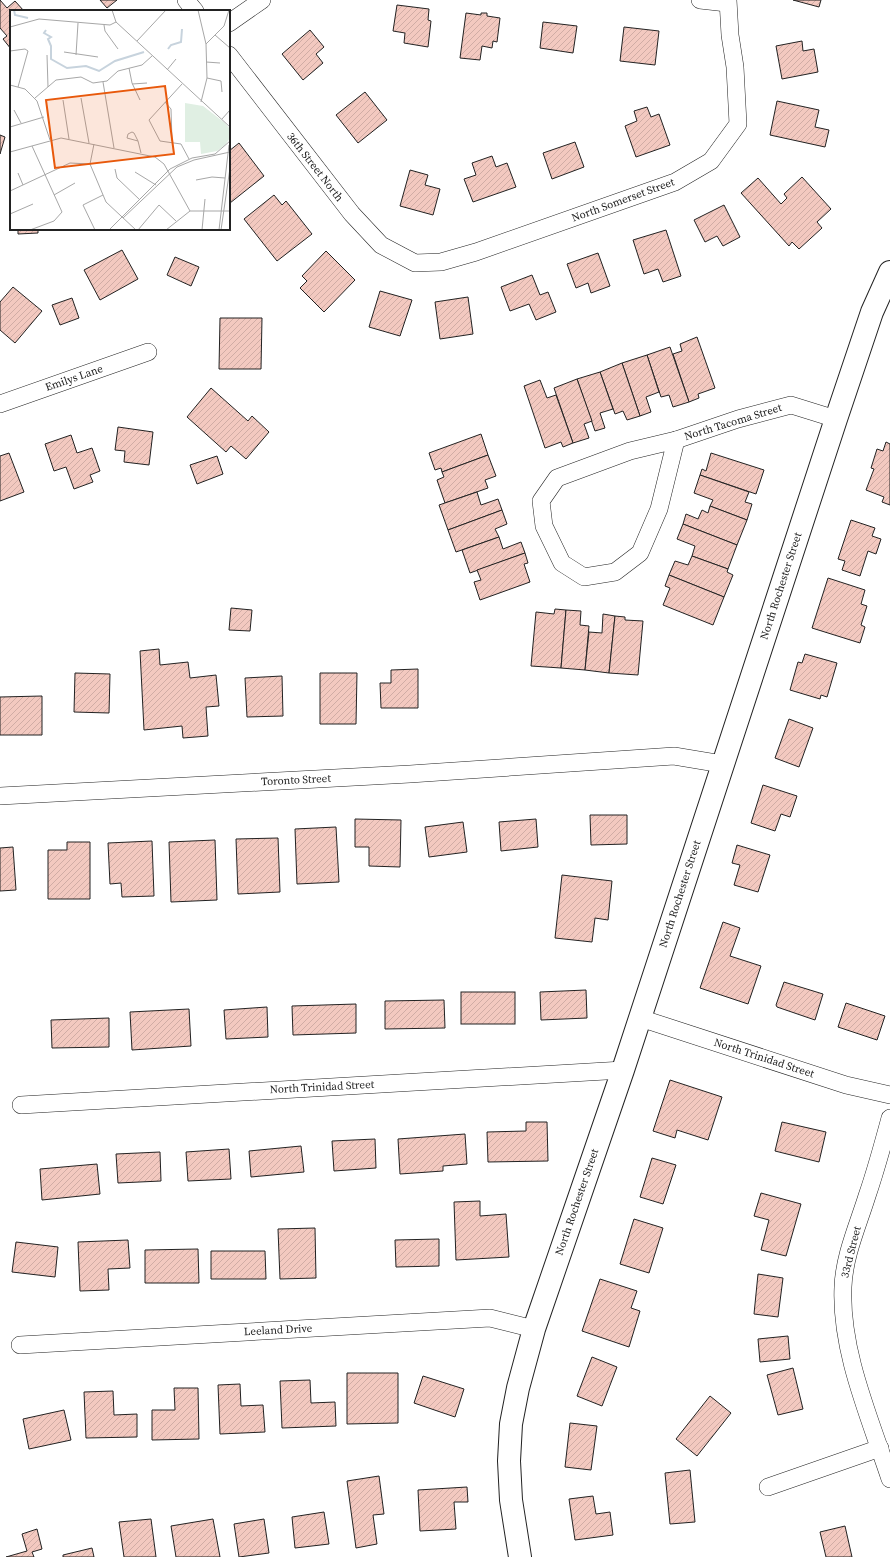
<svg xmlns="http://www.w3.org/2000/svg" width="890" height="1557" viewBox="0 0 890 1557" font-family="'Source Serif 4',serif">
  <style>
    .building { fill: url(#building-hatch); stroke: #222 }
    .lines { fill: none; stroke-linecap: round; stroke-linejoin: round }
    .street-casing { stroke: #222; stroke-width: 18 }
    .secondary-casing { stroke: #222; stroke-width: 24 }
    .street { stroke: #fff; stroke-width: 17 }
    .secondary { stroke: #fff; stroke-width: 22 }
    .labels { text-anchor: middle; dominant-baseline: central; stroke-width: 3; stroke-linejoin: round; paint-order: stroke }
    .street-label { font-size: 11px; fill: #222; stroke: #fff }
    .inset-river { fill: none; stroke: #c7d3dd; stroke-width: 2 }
    .inset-road { fill: none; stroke: #a7a7a7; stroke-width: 1 }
    .view { fill: #e8590c; fill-opacity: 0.15; stroke: #e8590c; stroke-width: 2 }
    .inset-edge { fill: none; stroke: #222; stroke-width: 2 }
  </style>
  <defs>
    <pattern id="building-hatch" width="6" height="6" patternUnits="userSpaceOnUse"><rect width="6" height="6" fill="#f3c9c0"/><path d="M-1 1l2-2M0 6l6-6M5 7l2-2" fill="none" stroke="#d0aca5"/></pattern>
  </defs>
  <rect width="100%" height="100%" fill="#fff"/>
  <g class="building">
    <path d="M 0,0 L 7,8 L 15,1 L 24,11 L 11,11 L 11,49 L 3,39 L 7,36 L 0,28 Z"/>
    <path d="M 100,0 L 117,0 L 107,8 Z"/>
    <path d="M 793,0 L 821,0 L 819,7 Z"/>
    <path d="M 397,5 L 429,9 L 428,20 L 431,21 L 428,47 L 404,43 L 405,33 L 393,31 Z"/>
    <path d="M 466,13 L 481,15 L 481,13 L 487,13 L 487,16 L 500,18 L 497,42 L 493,41 L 492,48 L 482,46 L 480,60 L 460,58 Z"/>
    <path d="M 543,22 L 577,26 L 573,53 L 540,48 Z"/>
    <path d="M 624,27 L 659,31 L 655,65 L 620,61 Z"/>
    <path d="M 310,30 L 324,47 L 316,54 L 323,63 L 303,80 L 282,54 Z"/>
    <path d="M 802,41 L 803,51 L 814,49 L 818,72 L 782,79 L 776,46 Z"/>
    <path d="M 365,92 L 387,120 L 358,143 L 336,115 Z"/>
    <path d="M 777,101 L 819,110 L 815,127 L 829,130 L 825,147 L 770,135 Z"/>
    <path d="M 647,107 L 651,117 L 659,114 L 670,145 L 636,157 L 625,126 L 637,121 L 634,111 Z"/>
    <path d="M 0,135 L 5,137 L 0,154 Z"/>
    <path d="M 575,142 L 584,167 L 552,179 L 543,153 Z"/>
    <path d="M 239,143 L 264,176 L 230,203 L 229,151 Z"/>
    <path d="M 492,156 L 496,167 L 507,163 L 516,187 L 473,202 L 464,179 L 476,175 L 472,163 Z"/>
    <path d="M 410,170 L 428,175 L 425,185 L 440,189 L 433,215 L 400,206 Z"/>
    <path d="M 802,177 L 831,209 L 817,222 L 822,228 L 799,249 L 792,242 L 789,246 L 741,193 L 758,178 L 781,204 L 787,198 L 784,194 Z"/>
    <path d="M 274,195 L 282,205 L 286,201 L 312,234 L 277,261 L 244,219 Z"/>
    <path d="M 724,205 L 740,237 L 723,246 L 717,236 L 705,242 L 694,220 Z"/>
    <path d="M 18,229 L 38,229 L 38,233 L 18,234 Z"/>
    <path d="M 666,230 L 681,276 L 663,282 L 658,269 L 644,274 L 633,240 Z"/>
    <path d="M 122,250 L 138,279 L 100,300 L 84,270 Z"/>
    <path d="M 326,251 L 355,280 L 324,312 L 300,288 L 307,281 L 302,276 Z"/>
    <path d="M 598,253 L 610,286 L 591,293 L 588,283 L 576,288 L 567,264 Z"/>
    <path d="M 175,257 L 199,267 L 191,286 L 167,275 Z"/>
    <path d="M 532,275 L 540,295 L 548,292 L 556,312 L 536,320 L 529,304 L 510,311 L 501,287 Z"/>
    <path d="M 13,287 L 42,311 L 15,343 L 0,330 L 0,302 Z"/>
    <path d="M 380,291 L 412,300 L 400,336 L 369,327 Z"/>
    <path d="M 468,297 L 473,334 L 440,339 L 435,302 Z"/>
    <path d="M 72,298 L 79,318 L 60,325 L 52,305 Z"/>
    <path d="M 220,318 L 262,318 L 261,369 L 219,369 Z"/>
    <path d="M 697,337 L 715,388 L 698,394 L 699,398 L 689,402 L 673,354 L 682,351 L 680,344 Z"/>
    <path d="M 670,347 L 689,402 L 673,407 L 669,395 L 661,397 L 647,355 Z"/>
    <path d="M 647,355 L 659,392 L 646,397 L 651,412 L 640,416 L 622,363 Z"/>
    <path d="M 622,363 L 640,416 L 627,420 L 623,411 L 615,414 L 600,372 Z"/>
    <path d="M 600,372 L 613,409 L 600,413 L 605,428 L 595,431 L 577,379 Z"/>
    <path d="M 577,379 L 592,421 L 584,424 L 589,438 L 573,443 L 554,388 Z"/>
    <path d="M 540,380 L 547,398 L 556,395 L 573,443 L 563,447 L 561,442 L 545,448 L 524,386 Z"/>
    <path d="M 211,388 L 248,421 L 252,416 L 269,432 L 246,459 L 231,446 L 226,452 L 187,417 Z"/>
    <path d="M 118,427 L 153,432 L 149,465 L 124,462 L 125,451 L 115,450 Z"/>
    <path d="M 481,434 L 488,455 L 442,472 L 441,468 L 435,470 L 429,453 Z"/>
    <path d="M 71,435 L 77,453 L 92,448 L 100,471 L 90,475 L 93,482 L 74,489 L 66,467 L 54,471 L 45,444 Z"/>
    <path d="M 886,442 L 890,444 L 890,505 L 882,502 L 884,497 L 866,490 L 874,469 L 871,468 L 877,449 L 883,451 Z"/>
    <path d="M 9,453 L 24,492 L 0,501 L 0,456 Z"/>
    <path d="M 711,453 L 764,470 L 756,494 L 700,475 L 702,469 L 706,471 Z"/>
    <path d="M 488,455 L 496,476 L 485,480 L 488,488 L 445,503 L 437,480 L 444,477 L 442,472 Z"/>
    <path d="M 217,456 L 223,474 L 197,484 L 190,465 Z"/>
    <path d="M 700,475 L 749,492 L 745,502 L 752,504 L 747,520 L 710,506 L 713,500 L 694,493 Z"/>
    <path d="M 477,492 L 481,505 L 498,499 L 502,510 L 448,530 L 439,505 Z"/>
    <path d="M 710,506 L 747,520 L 737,545 L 683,524 L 686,514 L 698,519 L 702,510 L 708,513 Z"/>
    <path d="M 502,510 L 507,524 L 495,529 L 499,537 L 456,552 L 448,530 Z"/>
    <path d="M 851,520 L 875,528 L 872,536 L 881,539 L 876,554 L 868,551 L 860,576 L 842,570 L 845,561 L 838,559 Z"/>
    <path d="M 683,524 L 737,545 L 728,569 L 692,556 L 695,546 L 677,539 Z"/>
    <path d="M 499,537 L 503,549 L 521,542 L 525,553 L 470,573 L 462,550 Z"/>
    <path d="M 525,553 L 528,563 L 524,564 L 530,582 L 480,600 L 474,582 L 481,580 L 477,570 Z"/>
    <path d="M 692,556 L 728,569 L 727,572 L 733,575 L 724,597 L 669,575 L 675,561 L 688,565 Z"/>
    <path d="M 669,575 L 724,597 L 713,625 L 663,605 L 670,588 L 665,586 Z"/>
    <path d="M 828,578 L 865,590 L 861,604 L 867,606 L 861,625 L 865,627 L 860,643 L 812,628 Z"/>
    <path d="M 231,608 L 252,610 L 250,631 L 229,630 Z"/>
    <path d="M 555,609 L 566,610 L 561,668 L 531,666 L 536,612 L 554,614 Z"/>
    <path d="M 566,610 L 581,611 L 580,625 L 589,626 L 585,670 L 561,668 Z"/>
    <path d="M 603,614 L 615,616 L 609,673 L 585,670 L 589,632 L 602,633 Z"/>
    <path d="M 615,616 L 625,617 L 625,620 L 643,621 L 638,675 L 609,673 Z"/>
    <path d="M 159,649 L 160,665 L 188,662 L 190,678 L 216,675 L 219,706 L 206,707 L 208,736 L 183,738 L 182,726 L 144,730 L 140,651 Z"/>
    <path d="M 805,654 L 837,663 L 827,697 L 821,695 L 820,699 L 790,690 L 798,662 L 802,663 Z"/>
    <path d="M 418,669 L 418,708 L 381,708 L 380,683 L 391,683 L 391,670 Z"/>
    <path d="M 75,673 L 110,674 L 109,713 L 74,712 Z"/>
    <path d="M 320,673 L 357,673 L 356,724 L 320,724 Z"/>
    <path d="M 282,676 L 283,716 L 247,717 L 245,678 Z"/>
    <path d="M 42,696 L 42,735 L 0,735 L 0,697 Z"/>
    <path d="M 789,719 L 813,728 L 799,767 L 775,758 Z"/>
    <path d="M 763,785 L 797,796 L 790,817 L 781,814 L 775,831 L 751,823 Z"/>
    <path d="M 590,815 L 627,815 L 627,844 L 591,845 Z"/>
    <path d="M 355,819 L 401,820 L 400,867 L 369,866 L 369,847 L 355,847 Z"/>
    <path d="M 536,819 L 538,847 L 501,851 L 499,822 Z"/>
    <path d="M 463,822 L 467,852 L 429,857 L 425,827 Z"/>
    <path d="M 336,827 L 339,882 L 297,884 L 295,829 Z"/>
    <path d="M 278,838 L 280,892 L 238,894 L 236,839 Z"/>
    <path d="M 215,840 L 217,900 L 171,902 L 169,842 Z"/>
    <path d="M 152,841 L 154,896 L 122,897 L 121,883 L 110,884 L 108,843 Z"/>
    <path d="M 67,842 L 90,842 L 90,899 L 48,899 L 48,850 L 67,850 Z"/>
    <path d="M 737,845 L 770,855 L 758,892 L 734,885 L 740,865 L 732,863 Z"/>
    <path d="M 13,847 L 16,890 L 0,891 L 0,848 Z"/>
    <path d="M 562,875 L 612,881 L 608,920 L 595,918 L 592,942 L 555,938 Z"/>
    <path d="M 723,922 L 740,928 L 730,956 L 761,966 L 748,1004 L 700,988 Z"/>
    <path d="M 784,982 L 823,994 L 815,1020 L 777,1007 L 776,1005 Z"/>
    <path d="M 586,990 L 587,1018 L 541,1020 L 540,992 Z"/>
    <rect x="461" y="992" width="54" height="32"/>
    <path d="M 444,1000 L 445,1028 L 385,1029 L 385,1001 Z"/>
    <path d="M 846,1003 L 885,1016 L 877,1040 L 838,1027 Z"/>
    <path d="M 356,1004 L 356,1033 L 293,1035 L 292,1006 Z"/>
    <path d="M 267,1007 L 268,1037 L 226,1039 L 224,1010 Z"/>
    <path d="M 189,1009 L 191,1046 L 132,1050 L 130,1012 Z"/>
    <path d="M 109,1018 L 109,1047 L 52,1048 L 51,1020 Z"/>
    <path d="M 670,1080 L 722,1097 L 708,1140 L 677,1130 L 675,1138 L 653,1131 Z"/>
    <path d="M 526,1122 L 547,1122 L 548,1161 L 488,1162 L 487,1132 L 526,1131 Z"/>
    <path d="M 782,1122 L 826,1132 L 819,1162 L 775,1151 Z"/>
    <path d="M 465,1134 L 467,1164 L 443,1166 L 443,1171 L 400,1174 L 398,1139 Z"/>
    <path d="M 375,1139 L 376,1168 L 334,1171 L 332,1141 Z"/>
    <path d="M 301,1146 L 304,1172 L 251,1177 L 249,1151 Z"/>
    <path d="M 229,1149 L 231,1179 L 188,1181 L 186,1152 Z"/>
    <path d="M 160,1152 L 161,1181 L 118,1183 L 116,1154 Z"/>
    <path d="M 652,1158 L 676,1165 L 663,1204 L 640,1197 Z"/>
    <path d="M 97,1164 L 100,1194 L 42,1200 L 40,1169 Z"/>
    <path d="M 761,1193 L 801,1204 L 786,1256 L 761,1250 L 769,1220 L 754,1216 Z"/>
    <path d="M 480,1201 L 480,1216 L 506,1214 L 509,1257 L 456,1260 L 454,1202 Z"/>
    <path d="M 634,1219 L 663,1228 L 649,1273 L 620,1264 Z"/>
    <path d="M 315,1228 L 316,1278 L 280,1279 L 278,1229 Z"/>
    <path d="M 439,1239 L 439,1266 L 396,1267 L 395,1240 Z"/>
    <path d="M 128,1240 L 130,1268 L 108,1269 L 109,1290 L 80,1291 L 78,1242 Z"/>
    <path d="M 16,1242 L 58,1247 L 55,1277 L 12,1272 Z"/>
    <path d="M 198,1249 L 199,1283 L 145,1283 L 145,1250 Z"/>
    <path d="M 211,1251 L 265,1251 L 266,1279 L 211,1279 Z"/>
    <path d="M 758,1274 L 783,1278 L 778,1317 L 754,1314 Z"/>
    <path d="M 600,1279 L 637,1291 L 631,1308 L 640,1311 L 629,1347 L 582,1331 Z"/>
    <path d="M 788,1336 L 790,1359 L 760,1362 L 758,1339 Z"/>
    <path d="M 592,1357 L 617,1367 L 602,1406 L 577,1396 Z"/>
    <path d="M 793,1368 L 803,1409 L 778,1415 L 767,1375 Z"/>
    <path d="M 347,1373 L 398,1373 L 398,1423 L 347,1424 Z"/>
    <path d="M 423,1376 L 464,1389 L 455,1417 L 414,1403 Z"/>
    <path d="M 310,1380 L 311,1403 L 335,1402 L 336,1426 L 282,1428 L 280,1381 Z"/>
    <path d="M 240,1384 L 241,1406 L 263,1405 L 265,1432 L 220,1434 L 218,1385 Z"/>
    <path d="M 174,1388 L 198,1388 L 199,1439 L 152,1440 L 152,1410 L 175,1410 Z"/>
    <path d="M 113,1391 L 114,1415 L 137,1414 L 137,1437 L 86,1438 L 84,1392 Z"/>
    <path d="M 710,1396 L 731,1413 L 697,1456 L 676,1439 Z"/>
    <path d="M 64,1410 L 71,1440 L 29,1449 L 23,1419 Z"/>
    <path d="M 570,1423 L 597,1426 L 591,1470 L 565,1467 Z"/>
    <path d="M 690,1470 L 695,1522 L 670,1524 L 665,1473 Z"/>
    <path d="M 379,1476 L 384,1514 L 373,1515 L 377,1544 L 356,1548 L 347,1481 Z"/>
    <path d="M 467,1487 L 468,1502 L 454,1502 L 456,1529 L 420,1531 L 418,1490 Z"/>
    <path d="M 593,1496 L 596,1514 L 610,1512 L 613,1535 L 575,1540 L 569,1499 Z"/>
    <path d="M 324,1512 L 329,1544 L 295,1548 L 292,1517 Z"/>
    <path d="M 151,1519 L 156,1557 L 124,1557 L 119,1522 Z"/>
    <path d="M 213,1519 L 220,1557 L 176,1557 L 171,1526 Z"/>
    <path d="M 264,1519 L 269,1553 L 239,1557 L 234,1524 Z"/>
    <path d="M 845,1526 L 852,1557 L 826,1557 L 820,1532 Z"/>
    <path d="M 37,1529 L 42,1549 L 32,1552 L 34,1557 L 6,1557 L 27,1551 L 22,1534 Z"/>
    <path d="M 92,1548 L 94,1557 L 63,1557 L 63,1555 Z"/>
  </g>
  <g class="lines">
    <g class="street-casing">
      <g id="street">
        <path d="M 186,0 L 195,11"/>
        <path d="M 700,0 L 727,3"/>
        <path d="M 229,23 L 262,0"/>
        <path d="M 229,55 L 352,214 L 381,245 L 415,263 L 441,262 L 476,252 L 675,182 L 711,161 L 738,124 L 735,67 L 730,35 L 728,0"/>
        <path d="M 0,404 L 148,352"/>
        <path d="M 676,440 L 659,509 L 640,553 L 615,572 L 584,577 L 562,563 L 544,526 L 541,501 L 557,478 L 630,451 Z"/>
        <path d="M 676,440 L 738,419 L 791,405 L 836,419"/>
        <path d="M 0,796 L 410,774 L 674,756 L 722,764"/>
        <path d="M 640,1018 L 846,1085 L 890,1095"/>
        <path d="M 21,1105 L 623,1070"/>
        <path d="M 890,1118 C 883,1144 876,1170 867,1196 C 858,1225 844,1256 843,1287 C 840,1351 870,1418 890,1479"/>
        <path d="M 20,1345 L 490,1318 L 534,1329"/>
        <path d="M 768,1487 L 880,1448"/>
      </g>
    </g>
    <g class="secondary-casing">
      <path id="secondary" d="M 520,1557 L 511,1500 L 509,1461 L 511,1424 L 518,1388 L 534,1329 L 623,1070 L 836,419 L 872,312 L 890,272"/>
    </g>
    <use href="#street" class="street"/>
    <use href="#secondary" class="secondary"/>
  </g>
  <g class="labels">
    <g class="street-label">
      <text transform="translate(315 167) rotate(52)">36th Street North</text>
      <text transform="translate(623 200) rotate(-20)">North Somerset Street</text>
      <text transform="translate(74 378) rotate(-19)">Emilys Lane</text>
      <text transform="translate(733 422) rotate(-17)">North Tacoma Street</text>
      <text transform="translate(781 586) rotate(-72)">North Rochester Street</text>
      <text transform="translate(296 780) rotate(-3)">Toronto Street</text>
      <text transform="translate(680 894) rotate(-72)">North Rochester Street</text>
      <text transform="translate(764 1058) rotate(18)">North Trinidad Street</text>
      <text transform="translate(322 1087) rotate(-3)">North Trinidad Street</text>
      <text transform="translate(577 1202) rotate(-71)">North Rochester Street</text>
      <text transform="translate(851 1252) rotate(-76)">33rd Street</text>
      <text transform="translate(278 1330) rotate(-3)">Leeland Drive</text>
    </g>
  </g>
  <g transform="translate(10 10)">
    <rect width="220" height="220" fill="#fff"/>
    <path d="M 175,93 L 193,96 L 215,113 L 220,119 L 220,128 L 215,135 L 207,141 L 191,144 L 190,132 L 175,132 Z" fill="#e0efe3"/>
    <path class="inset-river" d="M 4,0 L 5,5 L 18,8M 36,20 L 34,23 L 41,27 L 38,29 L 41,36 L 41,49 L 57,58 L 76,56 L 89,61 L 105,51 L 134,42M 158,39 L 161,35 L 171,32 L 172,19"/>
    <path class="inset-road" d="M 102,0 L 106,12 L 220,117M 188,0 L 196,34 L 197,68 L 191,92M 94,15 L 95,21 L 108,39M 0,17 L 29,9 L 100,15 L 106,12M 205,25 L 220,38M 127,31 L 156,0M 196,34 L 214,16 L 219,0M 0,41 L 15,39 L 18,41 L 8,77M 54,42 L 88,47M 37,45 L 38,77M 66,45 L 68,13M 196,52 L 210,53M 119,58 L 122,73 L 130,90M 157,60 L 166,49M 197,68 L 211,71 L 212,82M 93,72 L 104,138M 122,74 L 137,73M 172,74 L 139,110 L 150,131 L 171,134 L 179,149M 0,75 L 15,79 L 27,91 L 40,130M 25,88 L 46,70 L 71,67 L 83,73 L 97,71 L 108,61 L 132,55 L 142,46M 71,88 L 79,133M 53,90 L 59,129M 155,92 L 161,99 L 162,131M 4,100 L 11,113M 212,109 L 220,100M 0,117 L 34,107M 122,122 L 124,123 L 128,131 L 117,128 L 118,124 ZM 128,131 L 131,143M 84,134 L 80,154 L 96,192 L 126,220M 0,142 L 51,128 L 145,147 L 154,154 L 180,201M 105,159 L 107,168 L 130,190M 125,162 L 146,175M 8,163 L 13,175M 186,170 L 202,167 L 215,168M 0,181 L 60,153 L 80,154M 44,185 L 65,173M 0,204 L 23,194M 113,208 L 167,157 L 184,150 L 220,142M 20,220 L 44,211 L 52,202 L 22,136M 85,220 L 73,195 L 93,185M 99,220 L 160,159 L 182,148 L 205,144 L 220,131M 128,220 L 149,195 L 166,211M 156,220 L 180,201 L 220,201M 192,220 L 195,189M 209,220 L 219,135M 211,220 L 220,158"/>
    <path class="view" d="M 155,76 L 164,144 L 45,158 L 36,90 Z"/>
    <rect width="220" height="220" class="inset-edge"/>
  </g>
</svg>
